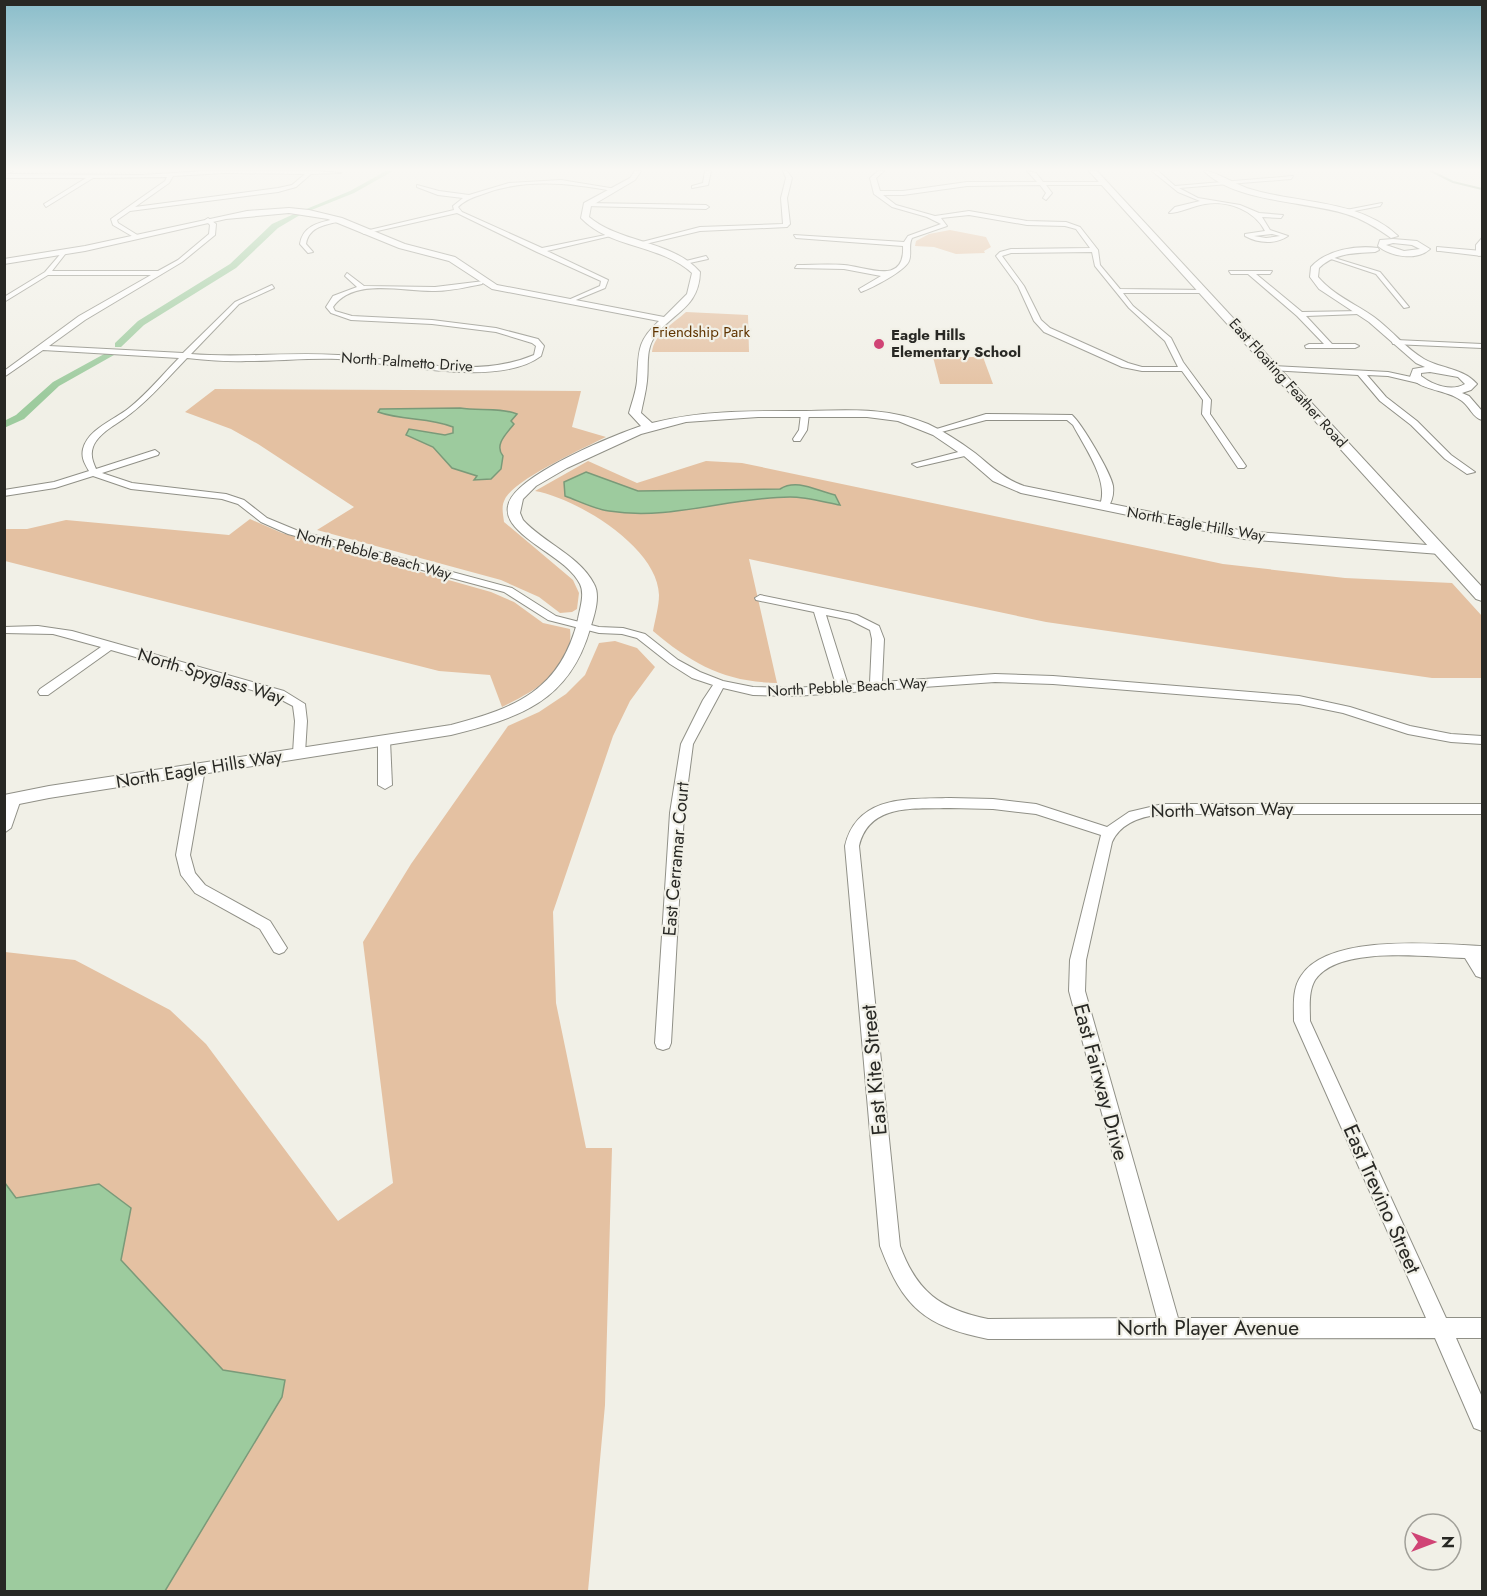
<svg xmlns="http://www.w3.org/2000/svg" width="1487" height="1596" viewBox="0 0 1487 1596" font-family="Jost,sans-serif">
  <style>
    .green { fill: #e4c1a2 }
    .water { fill: #9dcb9e; stroke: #7a9a79; stroke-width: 1.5 }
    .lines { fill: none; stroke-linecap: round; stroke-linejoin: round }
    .stream { stroke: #7a9a79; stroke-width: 2 }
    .canal { fill: #9dcb9e; fill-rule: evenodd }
    .minor-casing { stroke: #909087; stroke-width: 2 }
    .tertiary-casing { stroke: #909087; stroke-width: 2 }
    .secondary-casing { stroke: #909087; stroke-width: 2 }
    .minor { fill: #fff; fill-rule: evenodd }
    .tertiary { fill: #fff; fill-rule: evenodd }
    .secondary { fill: #fff; fill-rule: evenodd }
    .poi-dot { fill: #d04475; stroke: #f1f0e7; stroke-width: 2 }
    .labels { text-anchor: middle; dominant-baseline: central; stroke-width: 4.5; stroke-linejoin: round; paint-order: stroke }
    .far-park-label { font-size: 15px; fill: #5f3400; stroke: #f1f0e7 }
    .far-poi-label { font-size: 15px; font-weight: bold; fill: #282824; stroke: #f1f0e7; text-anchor: start }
    .far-street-label { font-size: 15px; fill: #282824; stroke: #f1f0e7 }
    .street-label { font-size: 18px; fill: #282824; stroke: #f1f0e7 }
    .near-street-label { font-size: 21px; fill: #282824; stroke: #f1f0e7 }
  </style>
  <rect width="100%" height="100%" fill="#f1f0e7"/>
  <g class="green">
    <path d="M 950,230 L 986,237 L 991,247 L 984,251 L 985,253 L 956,254 L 934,247 L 915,246 L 916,241 L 929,234 Z"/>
    <path d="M 686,312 L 748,315 L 749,352 L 652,352 C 654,334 674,323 686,312 Z"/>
    <path d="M 933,357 L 983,357 L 993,384 L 940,384 Z"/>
    <path d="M 215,389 L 581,391 L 572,427 L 606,437 C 584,448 515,479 505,499 C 501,506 503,513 504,522 L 573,580 L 579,593 L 577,609 L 572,612 L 560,613 L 539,597 L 501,580 L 317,530 L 354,507 L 258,444 L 231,429 L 185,412 Z"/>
    <path d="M 588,461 L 637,483 L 706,461 L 742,463 L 1223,564 L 1345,578 L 1452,583 L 1482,616 L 1482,678 L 1432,678 L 1046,622 L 749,559 L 777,683 C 725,682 692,664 653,631 C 655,620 659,606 659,595 C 658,547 576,498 535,491 Z"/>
    <path d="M 250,519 L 282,533 L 491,592 L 514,602 L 543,623 L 570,629 C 575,670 533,692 502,707 L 490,675 L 439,671 L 5,561 L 4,529 L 27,529 L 66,520 L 229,535 Z"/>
    <path d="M 615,641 L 637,648 L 655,667 L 630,701 L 613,736 L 553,912 L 556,1003 L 586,1148 L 612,1148 L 605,1405 L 588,1591 L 5,1592 L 5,952 L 75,960 L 170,1010 L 206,1044 L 338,1221 L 393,1183 L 363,942 L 411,864 L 508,726 L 539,712 L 566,694 L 585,675 L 599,643 Z"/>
  </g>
  <g class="water">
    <path d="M 460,408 C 479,411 499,407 517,414 L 511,421 L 514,424 C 506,434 494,445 503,456 L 501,469 L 491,479 L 474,480 L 477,476 L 452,468 L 433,447 L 406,435 L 409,429 L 445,435 L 453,433 L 453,427 C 429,417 403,421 378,412 L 380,409 Z"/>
    <path d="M 586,472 L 638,491 L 780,489 C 797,478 817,491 835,495 L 840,505 C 824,502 806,497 790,497 C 729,497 671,521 609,511 C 594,509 579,501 565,496 L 564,482 Z"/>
    <path d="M 5,1183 L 16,1198 L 99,1184 L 131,1208 L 121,1260 L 223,1370 L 285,1380 L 282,1397 L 165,1591 L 5,1591 Z"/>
  </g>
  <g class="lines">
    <path class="stream" d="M 1431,171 L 1453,182 L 1482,189"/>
    <g class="canal">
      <path d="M 386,171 L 393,171 L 354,193 L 309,211 L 304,210 L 350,191 Z"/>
      <path d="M 294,214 L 300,215 L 278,228 L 236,268 L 144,325 L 121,347 L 115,347 L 115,343 L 138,321 L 230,264 L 272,224 Z"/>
      <path d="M 106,353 L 114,355 L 59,386 L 24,419 L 4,428 L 4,421 L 16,415 L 53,382 Z"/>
    </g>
    <g class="minor-casing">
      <g id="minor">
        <path d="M 206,171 L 314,171 L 341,173 L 311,174 L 296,187 L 278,192 L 130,211 L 117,220 L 118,223 L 139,236 L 137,239 L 113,225 L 111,219 L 165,181 L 167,177 L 93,178 L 46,207 L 44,204 L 86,178 L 4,178 L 4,174 L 142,175 ZM 224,173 L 305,174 L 292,185 L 278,188 L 135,207 L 169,183 L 173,176 Z"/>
        <path d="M 705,171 L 711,171 L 708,185 L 692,188 L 692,186 L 703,183 Z"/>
        <path d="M 783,171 L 787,171 L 792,178 L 787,198 L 790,224 L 787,227 L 700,231 L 637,246 L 634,244 L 700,227 L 783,224 L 781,198 L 786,178 Z"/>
        <path d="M 878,171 L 884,171 L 876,178 L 880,191 L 903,191 L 967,182 L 1037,182 L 1027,171 L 1036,173 L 1043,182 L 1106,182 L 1104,185 L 1046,185 L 1052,193 L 1046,200 L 1043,198 L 1046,193 L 1040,185 L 967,186 L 903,195 L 883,195 L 896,205 L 935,216 L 969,211 L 1027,221 L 1066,222 L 1080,227 L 1098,250 L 1100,265 L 1120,289 L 1207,290 L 1205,293 L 1123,293 L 1133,306 L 1171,338 L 1183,362 L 1211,400 L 1210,414 L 1246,466 L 1244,468 L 1238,468 L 1202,414 L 1203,400 L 1182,371 L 1142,371 L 1122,367 L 1044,332 L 1034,321 L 1018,286 L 996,256 L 1000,252 L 1011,249 L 1090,248 L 1076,229 L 1065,226 L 1027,225 L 969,215 L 941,218 L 947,226 L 912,238 C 908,246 912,253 909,261 C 905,271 872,288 861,292 L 859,289 L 881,276 L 844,269 L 795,268 L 797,265 C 812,265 828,264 844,265 C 868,267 905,286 903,246 L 796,238 L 794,235 L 904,242 L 908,236 L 941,224 L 927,217 L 892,207 L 874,194 L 870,178 ZM 1092,252 L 1095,266 L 1129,308 L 1165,341 L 1178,367 L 1142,367 L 1128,363 L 1050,328 L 1041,320 L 1024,286 L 1002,256 L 1011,253 Z"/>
        <path d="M 1152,171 L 1158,171 L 1175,186 L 1293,176 L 1291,179 L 1179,188 L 1198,198 L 1240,205 L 1259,213 L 1283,215 L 1281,218 L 1262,217 L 1270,230 L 1288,236 C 1275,245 1258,243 1245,236 L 1245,234 L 1265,231 C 1255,210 1227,200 1205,204 C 1193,206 1179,213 1169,213 L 1175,207 L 1200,201 L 1178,192 ZM 1272,234 L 1280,236 L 1266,238 L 1254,236 Z"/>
        <path d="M 561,180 L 616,189 L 613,191 C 569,183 525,178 483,194 C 474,197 465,200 458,207 L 462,212 L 542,248 L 615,233 L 615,235 L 547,251 L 608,280 L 605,288 L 571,302 L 566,301 L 600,286 L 601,281 L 537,252 L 457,213 L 364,234 L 361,232 L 454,210 L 453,206 L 463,198 L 438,195 L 417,187 L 417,185 L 439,191 L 469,195 L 509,183 Z"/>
        <path d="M 587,203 L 706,205 L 709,207 L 706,209 L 585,206 Z"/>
        <path d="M 1382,203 L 1380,206 L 1344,213 L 1341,211 Z"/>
        <path d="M 208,218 L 216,224 L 215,235 L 182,262 L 85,320 L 49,346 L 183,353 L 235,302 L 272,285 L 274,288 L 239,304 L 191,354 C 240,358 289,352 338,355 C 402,358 472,381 534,355 L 536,346 L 532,343 L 496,332 L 432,324 L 351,320 L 331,313 L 326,307 L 333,296 L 357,287 L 345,276 L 347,273 L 364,286 L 435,287 L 484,281 L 482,284 C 467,287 451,291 435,291 C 404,292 354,277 333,307 L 335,311 L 352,316 L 432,320 L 496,328 L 538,339 L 544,346 L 541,356 C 497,389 391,362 338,359 C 308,358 277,361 246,361 C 227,362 207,360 187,358 C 164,382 143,407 116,424 C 108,429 96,438 93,447 C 90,455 93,462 96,469 L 155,450 L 159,453 L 158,455 L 102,473 L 132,483 L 226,494 L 244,500 L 267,518 L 296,530 L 512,588 L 556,616 L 599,627 L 623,628 L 645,634 L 678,660 L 700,672 L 723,681 L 753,687 L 795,688 L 836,685 L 814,612 L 756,600 L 755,598 L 760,595 L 857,615 L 879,626 L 884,639 L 882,682 L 995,674 L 1053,676 L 1299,696 L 1350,707 L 1410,726 L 1451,734 L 1482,736 L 1482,744 L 1451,742 L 1408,734 L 1343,713 L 1299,704 L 1053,684 L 995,682 L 795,696 L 753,695 L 723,688 L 693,744 L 684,813 L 671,1043 L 669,1048 L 663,1050 L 657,1048 L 655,1043 L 670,813 L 681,744 L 703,700 L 713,685 L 692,678 L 670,664 L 637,638 L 622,634 L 599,633 L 548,620 L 504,592 L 288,534 L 261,522 L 238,504 L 222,499 L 131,489 L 93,476 L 55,488 L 4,496 L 4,490 L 54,482 L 89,471 C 85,464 81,458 83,449 C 88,429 114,420 129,408 C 147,394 163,374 179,358 L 43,350 L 4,377 L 4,371 L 79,316 L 151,275 L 48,275 L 4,302 L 4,297 L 45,272 L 63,251 L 66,253 L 52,271 L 158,271 L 178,260 L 209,234 L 210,225 L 205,220 ZM 826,615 L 850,620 L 870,630 L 872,639 L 870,683 L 848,685 Z"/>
        <path d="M 339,218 L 341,221 C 326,225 309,226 306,244 L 313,252 L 308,253 L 300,244 C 303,224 322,222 339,218 Z"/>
        <path d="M 1482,238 L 1482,254 L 1479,256 L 1476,254 L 1476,245 Z"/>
        <path d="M 706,256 L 708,259 L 685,264 L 682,262 Z"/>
        <path d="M 1328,256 L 1380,272 L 1409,307 L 1404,308 L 1376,274 L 1328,258 Z"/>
        <path d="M 1229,271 L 1272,271 L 1270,274 L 1256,274 L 1302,312 L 1361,311 L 1361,313 L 1359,314 L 1306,316 L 1332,344 L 1355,344 L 1359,346 L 1355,348 L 1306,348 L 1305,346 L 1309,344 L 1324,344 L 1297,316 L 1248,274 L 1231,274 Z"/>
        <path d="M 1396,340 L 1482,344 L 1482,348 L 1393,344 L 1392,342 Z"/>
        <path d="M 1273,366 L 1388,372 L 1425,380 L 1425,384 L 1422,384 L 1388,376 L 1367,375 L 1386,397 L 1417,421 L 1451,455 L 1475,472 L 1467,474 L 1445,459 L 1411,425 L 1380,401 L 1358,375 L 1270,370 L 1269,368 Z"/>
        <path d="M 805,411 L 809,414 L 807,430 L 800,441 L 794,441 L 793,439 L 799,430 L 801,414 Z"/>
        <path d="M 986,414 L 1072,415 C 1082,424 1111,473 1113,486 C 1114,495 1112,502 1107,509 L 1099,507 C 1111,483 1085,448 1073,425 L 1067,420 L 986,420 L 934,434 L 930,431 Z"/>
        <path d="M 966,450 L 969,451 L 969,455 L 917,467 L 912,464 Z"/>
        <path d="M 38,626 L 72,631 L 284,691 L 305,704 L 307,721 L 305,753 L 299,757 L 293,753 L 295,721 L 293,706 L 276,697 L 111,650 L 48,695 L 40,695 L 38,692 L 40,689 L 101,647 L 53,634 L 4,633 L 4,627 Z"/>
        <path d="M 384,736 L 390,740 L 392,785 L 385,789 L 378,785 L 378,740 Z"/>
        <path d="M 198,765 L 205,769 L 190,855 L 195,873 L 205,885 L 270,921 L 287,948 L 284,952 L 279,954 L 274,952 L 260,929 L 195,893 L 181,875 L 176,855 L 191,769 Z"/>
        <path d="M 14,794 L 21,799 L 11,828 L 4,833 L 4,807 L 9,796 Z"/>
        <path d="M 950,798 L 993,799 L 1036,804 L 1107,827 L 1129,812 L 1163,804 L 1482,804 L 1482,814 L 1163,814 C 1143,816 1121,822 1112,842 L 1086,960 L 1085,991 L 1178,1318 L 1426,1318 L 1294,1021 C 1294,1006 1292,989 1301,976 C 1328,933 1437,944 1482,946 L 1482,978 L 1476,976 L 1465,958 C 1428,957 1338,945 1315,980 C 1308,992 1310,1008 1310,1021 L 1446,1318 L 1482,1318 L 1482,1338 L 1456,1338 L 1482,1397 L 1482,1431 L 1474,1428 L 1435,1338 L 988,1339 C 924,1326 903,1307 880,1246 L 845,846 C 857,795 908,799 950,798 ZM 950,808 L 993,809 L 1036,814 L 1101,835 L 1070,960 L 1069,991 L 1157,1318 L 988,1319 C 940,1309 917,1292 900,1246 L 859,846 C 869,803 915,809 950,808 Z"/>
      </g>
    </g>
    <g class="tertiary-casing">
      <g id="tertiary">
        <path d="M 635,171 L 641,171 L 635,180 L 591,206 L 589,217 C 622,244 672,240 700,272 C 699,307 675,311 656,335 C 645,349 649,364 647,381 C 646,392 643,402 641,413 L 652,423 C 703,410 754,411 806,411 C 848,410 889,407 928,424 C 945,432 960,442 975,453 C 991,466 1004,479 1024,486 L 1244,531 L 1440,546 L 1447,550 L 1440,554 L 1244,539 L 1021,493 L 993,481 L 964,456 L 933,435 L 898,421 L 867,417 L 758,417 L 686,422 L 641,434 L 567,468 L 536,486 L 523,499 L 520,513 L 523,520 C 544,543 580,556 594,584 C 601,596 594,616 590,629 C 569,702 519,718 451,735 L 49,798 L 4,807 L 4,795 L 49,786 L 451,725 C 516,708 561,690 578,619 C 580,608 585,594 580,584 C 569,562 535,548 518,530 C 512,524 506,516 508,506 C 513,476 612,436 641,426 L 629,413 C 632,402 636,392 637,381 C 639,353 636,342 659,321 L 492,289 L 449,261 L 399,248 L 328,219 L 289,213 L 226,219 L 85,251 L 4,264 L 4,259 L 85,246 L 247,211 L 289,208 L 309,210 L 342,218 L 405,244 L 455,257 L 497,285 L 664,317 L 687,294 L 692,273 C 660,244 611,249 581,218 L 584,203 L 630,178 Z"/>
        <path d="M 1204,171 C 1216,171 1236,185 1250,189 C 1298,204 1359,199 1398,236 L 1391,238 C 1377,228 1363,219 1346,214 C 1304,201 1235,202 1204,171 Z"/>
        <path d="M 1393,239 L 1417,241 L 1430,249 C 1417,261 1391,257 1378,246 L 1380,240 ZM 1393,243 L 1412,245 L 1420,249 L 1404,251 L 1386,245 Z"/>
        <path d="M 1437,247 L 1482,251 L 1482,256 L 1440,251 L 1437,251 Z"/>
        <path d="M 1378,248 L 1379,250 L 1375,252 C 1355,253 1334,253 1319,268 L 1318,277 C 1333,295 1356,304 1374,317 C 1392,330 1406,349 1424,359 C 1442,369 1463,368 1477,384 L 1471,390 L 1462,393 L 1469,396 L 1482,411 L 1482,420 C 1473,418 1470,407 1462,401 C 1446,389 1424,392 1410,377 L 1413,369 L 1425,367 L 1416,363 L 1369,322 L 1319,289 L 1310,277 L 1311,267 C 1326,250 1356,245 1378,248 ZM 1430,372 L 1458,377 L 1465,384 C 1451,392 1433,385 1421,376 L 1421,373 Z"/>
      </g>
    </g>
    <g class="secondary-casing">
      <g id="secondary">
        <path d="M 4,171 L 13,171 L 4,175 Z"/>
        <path d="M 1089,171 L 1097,171 L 1482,587 L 1482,601 L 1476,599 Z"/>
      </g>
    </g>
    <use href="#minor" class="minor"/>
    <use href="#tertiary" class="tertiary"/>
    <use href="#secondary" class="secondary"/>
  </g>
  <linearGradient id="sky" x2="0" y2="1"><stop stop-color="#8abdca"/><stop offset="0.43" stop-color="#f9f8f4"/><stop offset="1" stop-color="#f9f8f4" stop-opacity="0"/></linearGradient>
  <rect width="1487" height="394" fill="url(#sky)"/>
  <circle class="poi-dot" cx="879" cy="344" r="6"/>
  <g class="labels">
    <g class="far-park-label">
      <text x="701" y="332">Friendship Park</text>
    </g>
    <g class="far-poi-label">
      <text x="891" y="335">Eagle Hills<tspan x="891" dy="17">Elementary School</tspan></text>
    </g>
    <g class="far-street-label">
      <text transform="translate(407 362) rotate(4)">North Palmetto Drive</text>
      <text transform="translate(1288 383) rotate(48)">East Floating Feather Road</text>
      <text transform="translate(1196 524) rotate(10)">North Eagle Hills Way</text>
      <text transform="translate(374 554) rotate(15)">North Pebble Beach Way</text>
      <text transform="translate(847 687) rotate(-3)">North Pebble Beach Way</text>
    </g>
    <g class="street-label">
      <text transform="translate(211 676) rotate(17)">North Spyglass Way</text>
      <text transform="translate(199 769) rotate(-9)">North Eagle Hills Way</text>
      <text transform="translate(1222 810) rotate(-1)">North Watson Way</text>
      <text transform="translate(676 859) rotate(-85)">East Cerramar Court</text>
    </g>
    <g class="near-street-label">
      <text transform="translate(874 1070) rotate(-95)">East Kite Street</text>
      <text transform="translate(1101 1082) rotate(75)">East Fairway Drive</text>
      <text transform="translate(1382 1199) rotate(66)">East Trevino Street</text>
      <text x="1208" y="1328">North Player Avenue</text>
    </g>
  </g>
  <rect width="1487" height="1596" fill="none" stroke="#282824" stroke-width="12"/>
  <g transform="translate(1433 1542) rotate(90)"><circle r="28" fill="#f1f0e7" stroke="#a1a099" stroke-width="1.5"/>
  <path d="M0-4.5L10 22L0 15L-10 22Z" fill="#d04475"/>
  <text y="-9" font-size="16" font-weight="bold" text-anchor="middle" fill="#282824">N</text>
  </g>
</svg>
